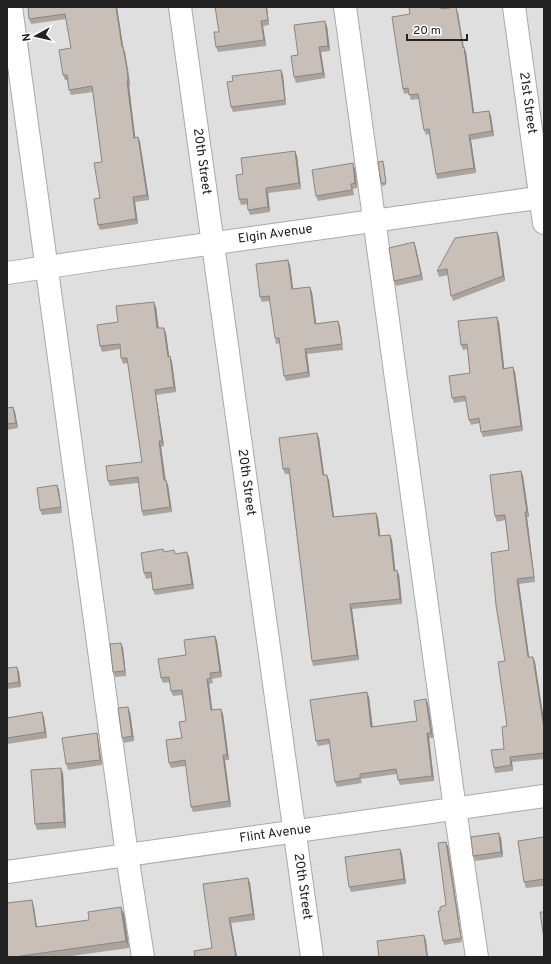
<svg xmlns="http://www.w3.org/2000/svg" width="551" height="964" viewBox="0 0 551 964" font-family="Overpass,sans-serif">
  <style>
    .residential { fill: #e0dfdf }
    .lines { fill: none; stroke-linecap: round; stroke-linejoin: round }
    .minor-casing { stroke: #a9a9a9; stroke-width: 24 }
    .minor { stroke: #fff; stroke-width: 22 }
    .wall { fill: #aba49e }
    .shaded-wall { fill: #8b8681 }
    .building { fill: #c7bfb8; stroke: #8b8681 }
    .labels { text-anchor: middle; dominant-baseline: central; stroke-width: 3.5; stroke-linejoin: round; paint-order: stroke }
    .street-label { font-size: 13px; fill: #222; stroke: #fff }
  </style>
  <rect width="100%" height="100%" fill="#f2efe9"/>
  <rect class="residential" x="7" y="7" width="537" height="950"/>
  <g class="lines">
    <g class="minor-casing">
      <g id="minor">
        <path d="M 11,7 L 127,855 L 143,957"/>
        <path id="s1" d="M 180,7 L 312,957"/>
        <path d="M 345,7 L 455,809 L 477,957"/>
        <path id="s2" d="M 514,7 L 544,223"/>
        <path id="s3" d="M 7,273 L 115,257 L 544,197"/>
        <path id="s4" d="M 7,872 L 544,796"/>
      </g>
    </g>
    <use href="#minor" class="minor"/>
  </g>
  <g class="wall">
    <path d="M 28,7 L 117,7 L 123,47 L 125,52 L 129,75 L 130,86 L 129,86 L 135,138 L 138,137 L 140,142 L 149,200 L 135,202 L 138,224 L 100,230 L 98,225 L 102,162 L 93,92 L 71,95 L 69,90 L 67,80 L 65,80 L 63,75 L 71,48 L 66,19 L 31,24 L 29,19 Z"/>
    <path d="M 215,7 L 267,7 L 269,25 L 263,26 L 266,46 L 218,52 L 216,47 L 219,32 Z"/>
    <path d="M 442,9 L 458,12 L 464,47 L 466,52 L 474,113 L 489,111 L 491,116 L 494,136 L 471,140 L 476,173 L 437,179 L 436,174 L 429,134 L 426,135 L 424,130 L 419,99 L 411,100 L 409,93 L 404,94 L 403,89 L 410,14 Z"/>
    <path d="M 327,26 L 330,51 L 321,52 L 325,78 L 296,83 L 294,77 L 298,55 Z"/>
    <path d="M 281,70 L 283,75 L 286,105 L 233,112 L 231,107 L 233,81 Z"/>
    <path d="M 295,151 L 297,156 L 301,189 L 268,193 L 270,212 L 250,215 L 248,210 L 248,204 L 241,205 L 239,199 L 243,174 Z"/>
    <path d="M 384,164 L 386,185 L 382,186 L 381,183 Z"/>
    <path d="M 355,169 L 357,188 L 353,189 L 354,195 L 318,201 L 316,196 Z"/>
    <path d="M 497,232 L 499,237 L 505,281 L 453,301 L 451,296 L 448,275 L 439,277 L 437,271 Z"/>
    <path d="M 414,242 L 416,248 L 423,280 L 396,286 L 394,281 Z"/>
    <path d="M 290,265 L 293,289 L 312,292 L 316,324 L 338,321 L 340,326 L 343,350 L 307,354 L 310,377 L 286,381 L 284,376 L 280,343 L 276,344 L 275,338 L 270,301 L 262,302 L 260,297 Z"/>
    <path d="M 156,307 L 159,328 L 166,333 L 169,357 L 170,356 L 172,362 L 176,392 L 156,395 L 164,446 L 161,447 L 166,480 L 168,485 L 172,512 L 143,516 L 142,511 L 138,483 L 110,486 L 108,481 L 142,462 L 128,363 L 123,364 L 121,358 L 120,349 L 102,352 L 100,346 L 118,322 Z"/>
    <path d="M 499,322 L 504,368 L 515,372 L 523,431 L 483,437 L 481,432 L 480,423 L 471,425 L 469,420 L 466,401 L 454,403 L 452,398 L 470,373 L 468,349 L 463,350 L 461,345 Z"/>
    <path d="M 13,407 L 15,412 L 18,428 L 7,430 L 7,408 Z"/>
    <path d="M 317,433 L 319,438 L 324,475 L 329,480 L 334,517 L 376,513 L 378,518 L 380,536 L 390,535 L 392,540 L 395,570 L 399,575 L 402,604 L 352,609 L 359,660 L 313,666 L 312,661 L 289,474 L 285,474 L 283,469 Z"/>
    <path d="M 521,471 L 523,476 L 529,517 L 527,517 L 535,582 L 519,584 L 529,657 L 535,662 L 544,721 L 544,759 L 512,762 L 513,771 L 495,773 L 494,768 L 504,749 L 507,726 L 505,661 L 509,550 L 505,520 L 497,522 L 495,516 Z"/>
    <path d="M 59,490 L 62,513 L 42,515 L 40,510 Z"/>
    <path d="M 163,549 L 164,552 L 174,550 L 175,554 L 189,557 L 194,589 L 155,595 L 153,590 L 151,578 L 146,579 L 144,573 Z"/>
    <path d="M 215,636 L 217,641 L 222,677 L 212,679 L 213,683 L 209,684 L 212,710 L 223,714 L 229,760 L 225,760 L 231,807 L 193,812 L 191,807 L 186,766 L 171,768 L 169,763 L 182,738 L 186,721 L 182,695 L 173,696 L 171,691 L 170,682 L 163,683 L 161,678 L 186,655 Z"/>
    <path d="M 123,648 L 126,676 L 115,677 L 113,672 Z"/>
    <path d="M 7,668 L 19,672 L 21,687 L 7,689 Z"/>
    <path d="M 369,697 L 373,727 L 417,721 L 426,699 L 428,704 L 433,738 L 429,738 L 434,781 L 400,785 L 398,780 L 397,774 L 361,779 L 362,783 L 337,787 L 335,782 L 330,744 L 318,746 L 316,741 Z"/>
    <path d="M 42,712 L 44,718 L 47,738 L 7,744 L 7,718 Z"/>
    <path d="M 130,712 L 134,741 L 124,743 L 122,738 Z"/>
    <path d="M 97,733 L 98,738 L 102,765 L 68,770 L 66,764 Z"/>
    <path d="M 63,773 L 66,828 L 37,830 L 35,824 Z"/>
    <path d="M 544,837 L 544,886 L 526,888 L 524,882 Z"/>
    <path d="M 501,838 L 503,857 L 475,861 L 473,856 Z"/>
    <path d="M 448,846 L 462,942 L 444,945 L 443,941 L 440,911 L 446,905 Z"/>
    <path d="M 400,849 L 402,854 L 406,884 L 351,892 L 349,887 Z"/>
    <path d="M 248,878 L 250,883 L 255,920 L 231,923 L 237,957 L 195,957 L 212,948 Z"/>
    <path d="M 34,907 L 37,927 L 89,920 L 124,914 L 129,948 L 64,957 L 7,957 Z"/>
  </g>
  <g class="shaded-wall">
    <path d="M 116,7 L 117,7 L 124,52 L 122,47 Z"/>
    <path d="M 266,7 L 267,7 L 269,25 L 268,20 Z"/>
    <path d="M 457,7 L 458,12 L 464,53 L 463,48 Z"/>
    <path d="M 261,21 L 263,26 L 266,46 L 264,40 Z"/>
    <path d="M 325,21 L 327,26 L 330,51 L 328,46 Z"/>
    <path d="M 123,47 L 125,52 L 130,86 L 128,80 Z"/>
    <path d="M 319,47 L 321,52 L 325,78 L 323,73 Z"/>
    <path d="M 464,47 L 466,52 L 475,119 L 473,113 Z"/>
    <path d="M 281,70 L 283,75 L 286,105 L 285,100 Z"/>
    <path d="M 127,81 L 129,86 L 136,143 L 134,138 Z"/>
    <path d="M 489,111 L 491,116 L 494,136 L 492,131 Z"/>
    <path d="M 469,135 L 471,140 L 476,173 L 474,168 Z"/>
    <path d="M 138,137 L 140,142 L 149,200 L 147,195 Z"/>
    <path d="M 295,151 L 297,156 L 301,189 L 299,183 Z"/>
    <path d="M 353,163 L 355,169 L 357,188 L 355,183 Z"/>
    <path d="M 266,188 L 268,193 L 270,212 L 268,207 Z"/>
    <path d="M 133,197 L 135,202 L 138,224 L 136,219 Z"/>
    <path d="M 497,232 L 499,237 L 505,281 L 503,276 Z"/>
    <path d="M 414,242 L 416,248 L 423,280 L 421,275 Z"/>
    <path d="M 288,260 L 290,265 L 294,295 L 292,289 Z"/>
    <path d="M 310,287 L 312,292 L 317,329 L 315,324 Z"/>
    <path d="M 154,302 L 156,307 L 159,333 L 157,328 Z"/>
    <path d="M 497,317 L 499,322 L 505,374 L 503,369 Z"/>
    <path d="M 338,321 L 340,326 L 343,350 L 342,344 Z"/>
    <path d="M 164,328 L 166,333 L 170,362 L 168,357 Z"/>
    <path d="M 305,349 L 307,354 L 310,377 L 308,372 Z"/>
    <path d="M 170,356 L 172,362 L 176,392 L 174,387 Z"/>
    <path d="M 513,367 L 515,372 L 523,431 L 521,426 Z"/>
    <path d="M 155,390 L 156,395 L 164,446 L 162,441 Z"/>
    <path d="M 13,407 L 15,412 L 18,428 L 16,423 Z"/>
    <path d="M 317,433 L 319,438 L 325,480 L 323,475 Z"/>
    <path d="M 159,441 L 161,447 L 166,486 L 164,480 Z"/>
    <path d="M 521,471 L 523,476 L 529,517 L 527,512 Z"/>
    <path d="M 327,475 L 329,480 L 335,523 L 333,517 Z"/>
    <path d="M 166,480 L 168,485 L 172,512 L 170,507 Z"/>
    <path d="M 57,485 L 59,490 L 62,513 L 61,507 Z"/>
    <path d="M 525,512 L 527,517 L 535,582 L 534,577 Z"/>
    <path d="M 376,513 L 378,518 L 381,541 L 379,536 Z"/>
    <path d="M 390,535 L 392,540 L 396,576 L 394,571 Z"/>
    <path d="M 187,552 L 189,557 L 194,589 L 192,584 Z"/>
    <path d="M 397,570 L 399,575 L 402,604 L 400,599 Z"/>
    <path d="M 517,579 L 519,584 L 530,663 L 528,657 Z"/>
    <path d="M 350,604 L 352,609 L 359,660 L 357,655 Z"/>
    <path d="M 215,636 L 217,641 L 222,677 L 220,672 Z"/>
    <path d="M 121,643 L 123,648 L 126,676 L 125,671 Z"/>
    <path d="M 533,657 L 535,662 L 544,721 L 544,729 Z"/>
    <path d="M 17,667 L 19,672 L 21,687 L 19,682 Z"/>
    <path d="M 207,679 L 209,684 L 213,715 L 211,710 Z"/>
    <path d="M 367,692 L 369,697 L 373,732 L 371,727 Z"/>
    <path d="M 426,699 L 428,704 L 433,738 L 431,733 Z"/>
    <path d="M 128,707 L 130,712 L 134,741 L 132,736 Z"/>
    <path d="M 221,709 L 223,714 L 229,760 L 227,755 Z"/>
    <path d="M 42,712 L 44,718 L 47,738 L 45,732 Z"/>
    <path d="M 97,733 L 98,738 L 102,765 L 100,760 Z"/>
    <path d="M 427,733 L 429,738 L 434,781 L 432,776 Z"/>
    <path d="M 223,755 L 225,760 L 231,807 L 229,801 Z"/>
    <path d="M 510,757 L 512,762 L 513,771 L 511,765 Z"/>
    <path d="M 61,768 L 63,773 L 66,828 L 64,822 Z"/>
    <path d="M 499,833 L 501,838 L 503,857 L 501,852 Z"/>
    <path d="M 446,842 L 448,846 L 462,942 L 461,938 Z"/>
    <path d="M 400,849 L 402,854 L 406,884 L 404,879 Z"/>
    <path d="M 248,878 L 250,883 L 255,920 L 253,914 Z"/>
    <path d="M 32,900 L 34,907 L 38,934 L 36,927 Z"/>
    <path d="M 121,907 L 124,914 L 129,948 L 126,941 Z"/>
    <path d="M 229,918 L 231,923 L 237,957 L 236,957 Z"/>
    <path d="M 424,935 L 426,940 L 428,957 L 427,957 Z"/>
  </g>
  <g class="building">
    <path d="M 28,7 L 116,7 L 122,47 L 123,47 L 127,69 L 128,80 L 127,81 L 134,138 L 138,137 L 147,195 L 133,197 L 136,219 L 98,225 L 94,199 L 100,198 L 94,163 L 102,162 L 92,86 L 69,90 L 67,75 L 63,75 L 59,50 L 71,48 L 65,14 L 29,19 Z"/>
    <path d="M 215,7 L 266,7 L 268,20 L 261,21 L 264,40 L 216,47 L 214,32 L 219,32 Z"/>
    <path d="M 409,7 L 441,7 L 441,9 L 456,7 L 463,48 L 464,47 L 473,113 L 489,111 L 492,131 L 469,135 L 474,168 L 436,174 L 429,129 L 424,130 L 418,94 L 409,95 L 408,88 L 403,89 L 392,17 L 410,14 Z"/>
    <path d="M 325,21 L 328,46 L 319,47 L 323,73 L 294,77 L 291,56 L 298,55 L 294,25 Z"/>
    <path d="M 281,70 L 285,100 L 231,107 L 227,82 L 233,81 L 232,76 Z"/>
    <path d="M 295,151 L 299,183 L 266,188 L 268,207 L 248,210 L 247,199 L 239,199 L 236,175 L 243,174 L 241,158 Z"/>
    <path d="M 383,161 L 386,183 L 381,183 L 378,162 Z"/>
    <path d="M 353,163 L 355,183 L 351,184 L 352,190 L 316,196 L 312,170 Z"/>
    <path d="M 497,232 L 503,276 L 451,296 L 447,269 L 437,271 L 455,238 Z"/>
    <path d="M 414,242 L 421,275 L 394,281 L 389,248 Z"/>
    <path d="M 288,260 L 292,289 L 310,287 L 315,324 L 338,321 L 342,344 L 305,349 L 308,372 L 284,376 L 279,338 L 275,338 L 269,296 L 260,297 L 256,264 Z"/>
    <path d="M 154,302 L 157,328 L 164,328 L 168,357 L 170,356 L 174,387 L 155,390 L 162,441 L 159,441 L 164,480 L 166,480 L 170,507 L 142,511 L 138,477 L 108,481 L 106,466 L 142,462 L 127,358 L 121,358 L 120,344 L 100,346 L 97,325 L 118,322 L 116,306 Z"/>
    <path d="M 497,317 L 503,369 L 513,367 L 521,426 L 481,432 L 479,418 L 469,420 L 465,396 L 452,398 L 449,376 L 470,373 L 467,344 L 461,345 L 458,321 Z"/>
    <path d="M 13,407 L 16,423 L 7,424 L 7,408 Z"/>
    <path d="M 317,433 L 323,475 L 327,475 L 333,517 L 376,513 L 379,536 L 390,535 L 394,571 L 397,570 L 400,599 L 350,604 L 357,655 L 312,661 L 289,468 L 283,469 L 279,438 Z"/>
    <path d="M 521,471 L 527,512 L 525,512 L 534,577 L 517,579 L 528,657 L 533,657 L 544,729 L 544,753 L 510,757 L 511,765 L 494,768 L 491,750 L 504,749 L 502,727 L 507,726 L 498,662 L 505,661 L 496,605 L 491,553 L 509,550 L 505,515 L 495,516 L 490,475 Z"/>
    <path d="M 57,485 L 61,507 L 40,510 L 37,488 Z"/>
    <path d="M 163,549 L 164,552 L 174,550 L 175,554 L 187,552 L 192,584 L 153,590 L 151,572 L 144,573 L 141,553 Z"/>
    <path d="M 215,636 L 220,672 L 210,673 L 211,678 L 207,679 L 211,710 L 221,709 L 227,755 L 223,755 L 229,801 L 191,807 L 185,760 L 169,763 L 166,740 L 182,738 L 179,722 L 186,721 L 182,690 L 171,691 L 169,677 L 161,678 L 158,659 L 186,655 L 184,640 Z"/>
    <path d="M 121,643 L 125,671 L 113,672 L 110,644 Z"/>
    <path d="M 17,667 L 19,682 L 7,684 L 7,668 Z"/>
    <path d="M 367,692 L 371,727 L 417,721 L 414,701 L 426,699 L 431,733 L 427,733 L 432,776 L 398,780 L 396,769 L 360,774 L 360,778 L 335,782 L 329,739 L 316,741 L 310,700 Z"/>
    <path d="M 128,707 L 132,736 L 122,738 L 118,708 Z"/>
    <path d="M 42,712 L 45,732 L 7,738 L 7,718 Z"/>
    <path d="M 97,733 L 100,760 L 66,764 L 62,738 Z"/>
    <path d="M 61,768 L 64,822 L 35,824 L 31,770 Z"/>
    <path d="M 499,833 L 501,852 L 473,856 L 471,837 Z"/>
    <path d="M 544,837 L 544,879 L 524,882 L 518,841 Z"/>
    <path d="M 446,842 L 461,938 L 443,941 L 438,911 L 440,911 L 440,907 L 446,905 L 438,843 Z"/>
    <path d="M 400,849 L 404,879 L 349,887 L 345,857 Z"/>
    <path d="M 248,878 L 253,914 L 229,918 L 236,957 L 195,957 L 194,951 L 212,948 L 203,884 Z"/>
    <path d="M 32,900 L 36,927 L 89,920 L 88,912 L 121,907 L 126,941 L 14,957 L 7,957 L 7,903 Z"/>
    <path d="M 540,912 L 544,912 L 544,939 Z"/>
    <path d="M 424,935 L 427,957 L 379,957 L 377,941 Z"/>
  </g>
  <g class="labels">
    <g class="street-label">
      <text stroke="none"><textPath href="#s2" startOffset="97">21st Street</textPath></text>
      <text stroke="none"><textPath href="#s1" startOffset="156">20th Street</textPath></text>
      <text stroke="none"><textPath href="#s3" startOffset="271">Elgin Avenue</textPath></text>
      <text stroke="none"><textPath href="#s1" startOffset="480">20th Street</textPath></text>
      <text stroke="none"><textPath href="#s4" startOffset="271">Flint Avenue</textPath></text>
      <text stroke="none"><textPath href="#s1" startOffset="888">20th Street</textPath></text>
    </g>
  </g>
  <rect width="551" height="964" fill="none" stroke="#222222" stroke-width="16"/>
  <g transform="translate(36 36) rotate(262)" stroke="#ffffff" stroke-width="3" paint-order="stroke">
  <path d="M0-3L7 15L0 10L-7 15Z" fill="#222222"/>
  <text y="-6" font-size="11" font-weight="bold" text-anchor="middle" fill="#222222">N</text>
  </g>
  <path d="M407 34v6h60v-6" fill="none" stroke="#222222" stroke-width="2"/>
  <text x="413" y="34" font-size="12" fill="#222222" stroke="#ffffff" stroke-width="3" paint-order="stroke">20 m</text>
</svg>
